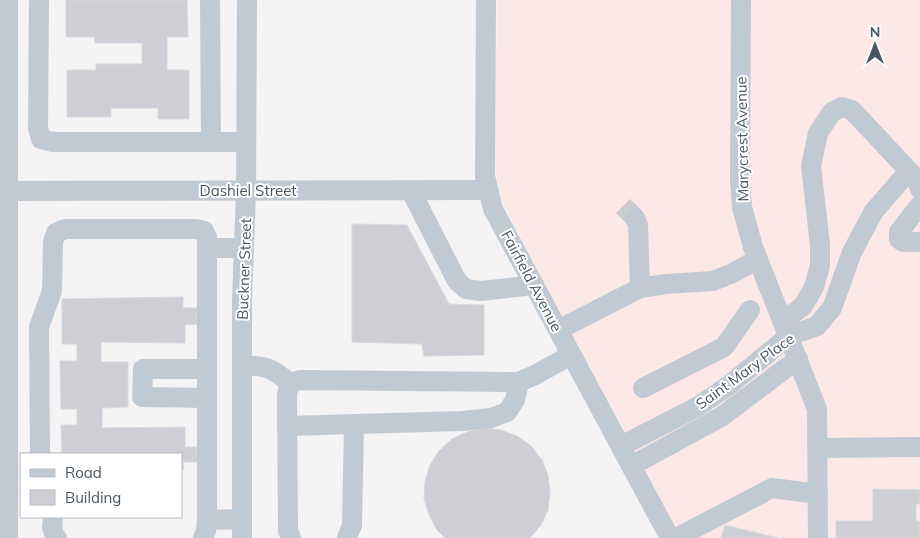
<svg xmlns="http://www.w3.org/2000/svg" width="920" height="538" viewBox="0 0 920 538" font-family="Mulish,sans-serif">
  <style>
    .medical { fill: #fce8e6 }
    .building { fill: #cdcfd5; stroke: #d7d9de }
    .lines { fill: none; stroke-linecap: round; stroke-linejoin: round }
    .minor-tunnel { stroke: #caccce; stroke-width: 20; stroke-dasharray: 20 10; stroke-linecap: butt }
    .minor { stroke: #c1cad2; stroke-width: 20 }
    .labels { text-anchor: middle; dominant-baseline: central; stroke-width: 4; stroke-linejoin: round; paint-order: stroke }
    .street-label { font-size: 15px; fill: #4a5661; stroke: #fff }
  </style>
  <rect width="100%" height="100%" fill="#f5f3f3"/>
  <path class="medical" d="M 497,0 L 920,0 L 920,538 L 681,538 L 618,418 L 560,315 L 504,204 L 497,181 L 496,171 Z"/>
  <g class="building">
    <path d="M 66,0 L 187,0 L 188,37 L 167,37 L 167,70 L 189,70 L 189,119 L 158,119 L 158,108 L 111,108 L 111,117 L 67,117 L 67,70 L 96,70 L 96,64 L 142,64 L 142,43 L 95,43 L 95,37 L 66,37 Z"/>
    <path d="M 352,224 L 407,225 L 449,304 L 484,305 L 484,355 L 424,356 L 422,344 L 352,342 Z"/>
    <path d="M 183,297 L 183,308 L 197,308 L 197,324 L 185,325 L 185,343 L 101,342 L 101,362 L 128,362 L 128,407 L 102,408 L 102,428 L 185,427 L 185,447 L 197,447 L 197,462 L 183,462 L 184,470 L 181,470 L 181,454 L 62,454 L 61,425 L 77,425 L 77,409 L 61,409 L 60,361 L 77,361 L 77,344 L 62,344 L 62,299 Z"/>
    <path d="M 484,428 L 501,430 L 517,436 L 531,446 L 542,460 L 548,475 L 550,493 L 548,510 L 541,525 L 530,538 L 445,538 L 437,530 L 429,515 L 424,499 L 425,482 L 430,465 L 439,451 L 452,439 L 467,432 Z"/>
    <path d="M 873,489 L 920,490 L 920,504 L 916,504 L 916,521 L 920,521 L 920,538 L 836,538 L 836,521 L 873,521 Z"/>
    <path d="M 725,525 L 778,538 L 721,538 Z"/>
  </g>
  <g class="lines">
    <path class="minor-tunnel" d="M 623,206 L 635,218"/>
    <g class="minor">
      <path d="M 39,0 L 38,128 L 41,139 L 53,142 L 246,142"/>
      <path d="M 210,0 L 211,142"/>
      <path d="M 486,0 L 485,176 L 493,209 L 670,538"/>
      <path d="M 741,0 L 740,181 L 742,207 L 753,247 L 817,409 L 818,538"/>
      <path d="M 8,191 L 487,190"/>
      <path d="M 411,191 L 457,281 L 466,289 L 481,291 L 534,285"/>
      <path d="M 920,205 L 899,232 L 899,239 L 903,242 L 920,242"/>
      <path d="M 635,218 L 638,225 L 640,288"/>
      <path d="M 783,321 L 803,306 L 814,287 L 820,266 L 820,245 L 811,166 L 818,133 L 832,112 L 842,107 L 852,110 L 909,171 L 917,180 L 920,189"/>
      <path d="M 558,330 L 640,288 L 666,284 L 713,281 L 733,273 L 758,259"/>
      <path d="M 242,365 C 268,366 271,368 290,383"/>
      <path d="M 207,369 L 143,369 L 142,397 L 207,398"/>
      <path d="M 643,388 L 724,347 L 750,310"/>
      <path d="M 287,426 L 462,421 L 491,418 L 507,412 L 515,400 L 519,382"/>
      <path d="M 621,446 L 697,407 L 728,386 L 789,336 L 817,326 L 832,308 L 852,252 L 874,211 L 909,171"/>
      <path d="M 818,448 L 920,447"/>
      <path d="M 40,454 L 39,327 L 52,291 L 53,242 L 56,233 L 65,229 L 196,229 L 204,231 L 207,237 L 207,248"/>
      <path d="M 631,466 L 721,417 L 798,359"/>
      <path d="M 53,517 L 52,527 L 55,537 L 57,538"/>
      <path d="M 242,519 L 207,520 L 207,248 L 244,248"/>
      <path d="M 8,538 L 8,0"/>
      <path d="M 203,538 L 206,531 L 207,520"/>
      <path d="M 242,538 L 242,301 L 246,190 L 247,0"/>
      <path d="M 291,538 L 288,531 L 287,394 L 290,383 L 300,380 L 519,382 L 535,375 L 571,355"/>
      <path d="M 347,538 L 352,525 L 354,424"/>
      <path d="M 676,538 L 772,488 L 818,494"/>
    </g>
  </g>
  <g class="labels">
    <g class="street-label">
      <text transform="translate(742 139) rotate(-91)">Marycrest Avenue</text>
      <text x="248" y="190">Dashiel Street</text>
      <text transform="translate(244 269) rotate(-88)">Buckner Street</text>
      <text transform="translate(532 281) rotate(62)">Fairfield Avenue</text>
      <text transform="translate(745 371) rotate(-36)">Saint Mary Place</text>
    </g>
  </g>
  <rect x="20" y="453" width="162" height="65" fill="#ffffff" stroke="#b7bbc0"/>
  <rect x="30" y="469" width="25" height="8" fill="#c1cad2" stroke="#b7bbc0"/>
  <text x="65" y="478" font-size="15" fill="#4a5661">Road</text>
  <rect x="30" y="490" width="25" height="15" fill="#cdcfd5" stroke="#b7bbc0"/>
  <text x="65" y="503" font-size="15" fill="#4a5661">Building</text>
  <g transform="translate(875 45)" stroke="#ffffff" stroke-width="4" paint-order="stroke">
  <path d="M0-4L9 19L0 12L-9 19Z" fill="#4a5661"/>
  <text y="-8" font-size="14" font-weight="bold" text-anchor="middle" fill="#4a5661">N</text>
  </g>
</svg>
